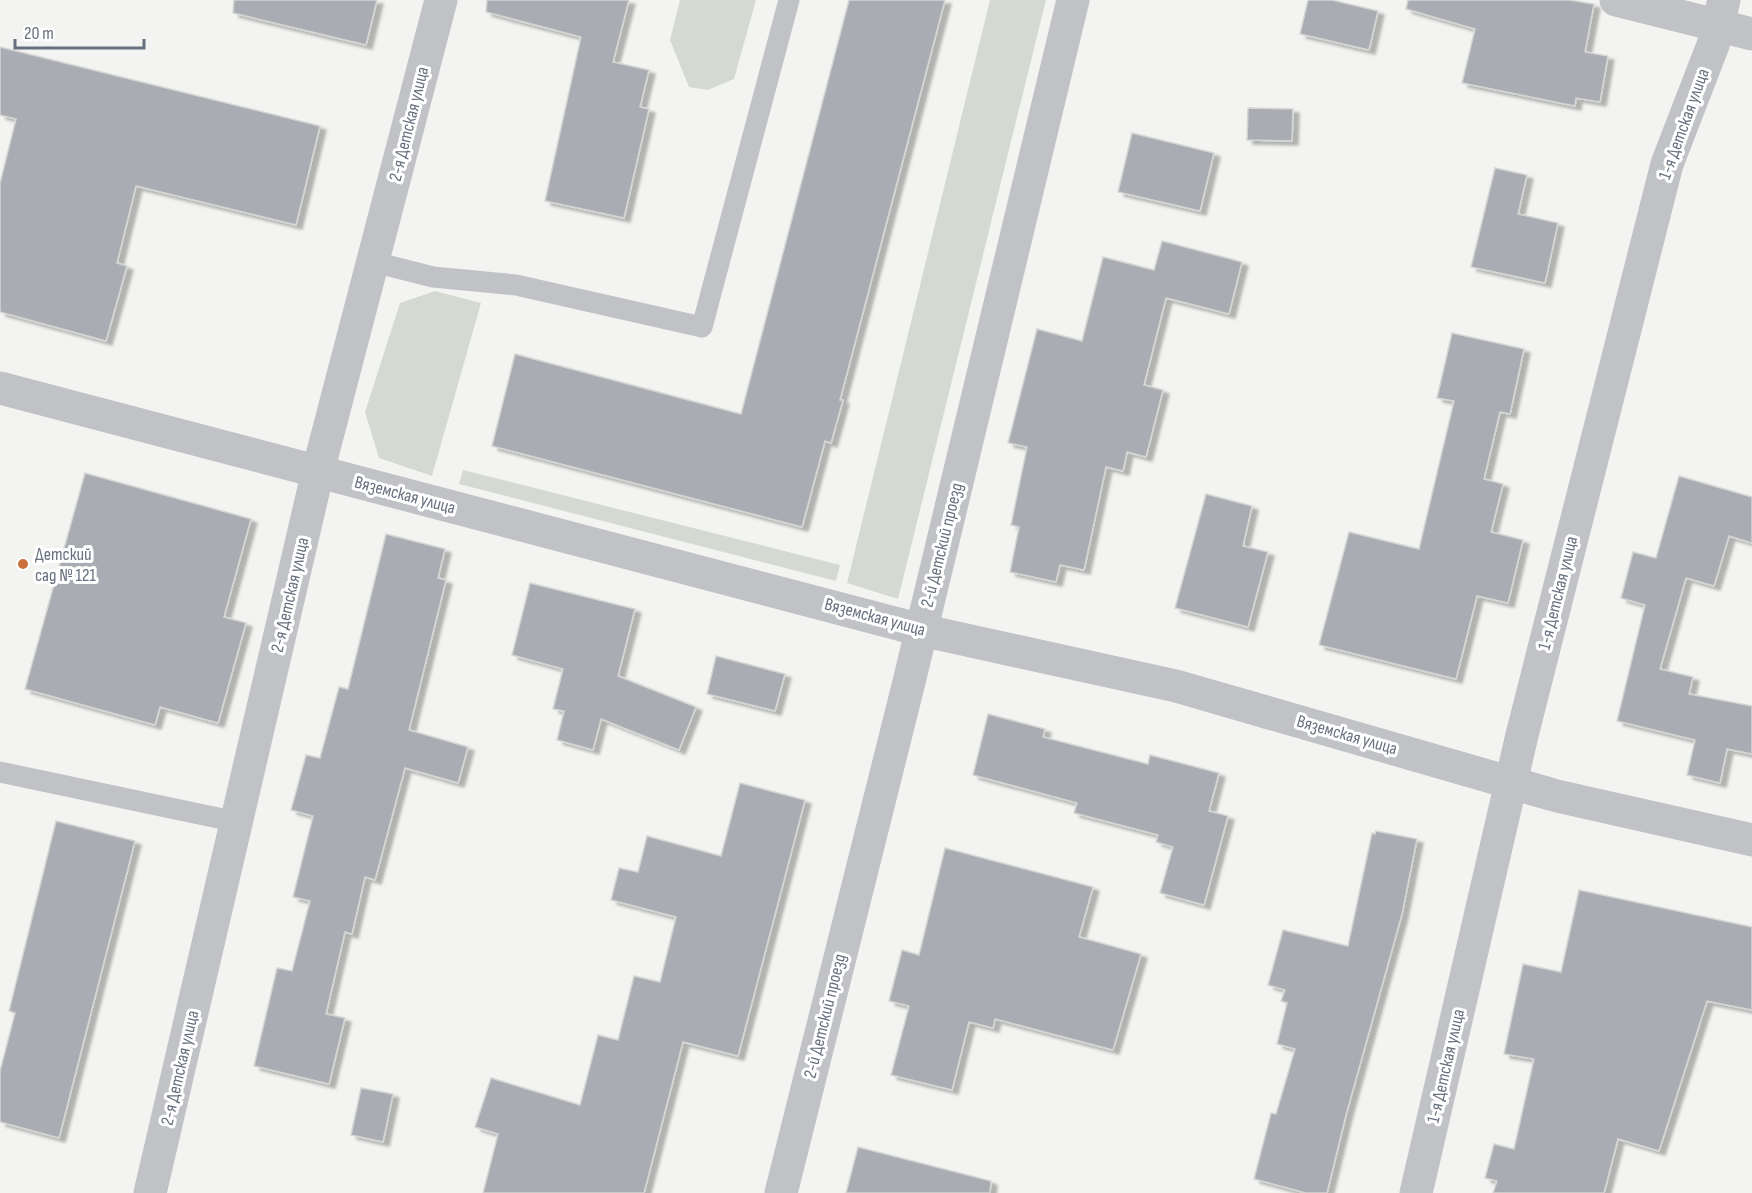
<svg xmlns="http://www.w3.org/2000/svg" width="1752" height="1193" viewBox="0 0 1752 1193" font-family="'Sofia Sans Condensed',sans-serif">
  <style>
    .green { fill: #d4dad2 }
    .building { fill: #a9adb3; stroke: #d5d5d3; stroke-width: 1.5; filter: url(#shadow) }
    .lines { fill: none; stroke-linecap: round; stroke-linejoin: round }
    .lane { stroke: #c0c2c5; stroke-width: 21 }
    .street { stroke: #c0c2c5; stroke-width: 33 }
    .poi-dot { fill: #cb703a; stroke: #fff; stroke-width: 2 }
    .labels { text-anchor: middle; dominant-baseline: central; stroke-width: 6; stroke-linejoin: round; paint-order: stroke }
    .street-label { font-size: 18px; fill: #67707e; stroke: #fff }
    .poi-label { font-size: 18px; fill: #67707e; stroke: #fff; text-anchor: start }
  </style>
  <defs>
    <filter id="shadow"><feDropShadow dx="6" dy="4" stdDeviation="1.5" flood-color="#0004"/></filter>
  </defs>
  <rect width="100%" height="100%" fill="#f3f4f1"/>
  <g class="green">
    <path d="M 680,0 L 756,0 L 734,79 L 708,90 L 689,87 L 670,40 Z"/>
    <path d="M 990,0 L 1046,0 L 898,599 L 847,583 Z"/>
    <path d="M 435,291 L 481,303 L 432,476 L 379,458 L 365,412 L 400,303 Z"/>
    <path d="M 463,470 L 840,565 L 836,581 L 459,484 Z"/>
  </g>
  <g class="building">
    <path d="M 234,0 L 377,0 L 366,45 L 233,13 Z"/>
    <path d="M 487,0 L 629,0 L 613,62 L 649,70 L 640,107 L 649,109 L 624,218 L 545,201 L 581,37 L 486,12 Z"/>
    <path d="M 849,0 L 945,0 L 840,400 L 843,400 L 831,443 L 825,441 L 802,527 L 492,446 L 515,354 L 741,414 Z"/>
    <path d="M 1308,0 L 1332,0 L 1378,11 L 1369,50 L 1300,34 Z"/>
    <path d="M 1408,0 L 1569,0 L 1594,4 L 1585,52 L 1608,56 L 1600,102 L 1576,98 L 1575,106 L 1462,83 L 1475,29 L 1406,9 Z"/>
    <path d="M 0,47 L 320,126 L 296,225 L 136,186 L 117,263 L 127,266 L 106,341 L 0,312 L 0,183 L 16,119 L 0,115 Z"/>
    <path d="M 1248,108 L 1293,109 L 1292,141 L 1247,140 Z"/>
    <path d="M 1132,133 L 1214,153 L 1200,211 L 1118,192 Z"/>
    <path d="M 1495,168 L 1527,175 L 1518,214 L 1558,223 L 1545,283 L 1471,267 Z"/>
    <path d="M 1162,241 L 1242,262 L 1229,314 L 1166,298 L 1144,385 L 1163,390 L 1146,457 L 1127,452 L 1123,471 L 1106,467 L 1084,570 L 1060,565 L 1056,582 L 1010,572 L 1019,527 L 1011,525 L 1027,447 L 1008,443 L 1037,329 L 1082,341 L 1103,257 L 1154,270 Z"/>
    <path d="M 1452,333 L 1524,349 L 1510,414 L 1500,412 L 1484,479 L 1503,484 L 1491,532 L 1523,540 L 1508,603 L 1477,596 L 1456,679 L 1319,645 L 1349,532 L 1419,549 L 1454,401 L 1437,398 Z"/>
    <path d="M 85,473 L 251,519 L 224,617 L 246,623 L 218,723 L 160,707 L 155,725 L 25,689 Z"/>
    <path d="M 1679,476 L 1752,497 L 1752,543 L 1729,536 L 1714,586 L 1686,578 L 1660,669 L 1693,677 L 1689,694 L 1752,706 L 1752,754 L 1727,749 L 1720,783 L 1687,775 L 1695,740 L 1617,721 L 1645,605 L 1621,598 L 1633,552 L 1656,558 Z"/>
    <path d="M 1206,494 L 1252,506 L 1243,546 L 1268,552 L 1248,627 L 1175,608 Z"/>
    <path d="M 386,534 L 445,549 L 438,578 L 446,580 L 409,730 L 468,747 L 458,783 L 405,768 L 375,880 L 365,877 L 352,934 L 345,932 L 326,1014 L 345,1018 L 329,1084 L 254,1066 L 277,968 L 292,971 L 310,901 L 293,897 L 313,816 L 291,810 L 306,755 L 320,758 L 339,687 L 348,689 Z"/>
    <path d="M 530,583 L 635,609 L 618,676 L 696,707 L 679,750 L 601,719 L 593,750 L 557,740 L 564,711 L 553,709 L 563,669 L 512,655 Z"/>
    <path d="M 716,656 L 785,674 L 775,711 L 707,694 Z"/>
    <path d="M 988,714 L 1045,729 L 1043,737 L 1148,764 L 1150,755 L 1219,773 L 1209,811 L 1228,816 L 1204,905 L 1160,893 L 1173,847 L 1156,842 L 1158,835 L 1074,813 L 1077,803 L 973,775 Z"/>
    <path d="M 740,783 L 805,800 L 738,1056 L 683,1042 L 644,1193 L 483,1193 L 498,1134 L 475,1127 L 491,1078 L 580,1105 L 598,1035 L 618,1040 L 634,976 L 660,982 L 676,917 L 611,900 L 619,868 L 638,872 L 647,836 L 721,856 Z"/>
    <path d="M 56,821 L 135,841 L 59,1138 L 0,1122 L 0,1071 L 15,1013 L 9,1011 Z"/>
    <path d="M 1376,831 L 1417,839 L 1402,914 L 1346,1115 L 1327,1193 L 1306,1193 L 1254,1179 L 1271,1113 L 1276,1114 L 1295,1049 L 1277,1044 L 1287,1003 L 1281,1001 L 1285,990 L 1268,985 L 1283,930 L 1348,946 L 1372,833 L 1375,834 Z"/>
    <path d="M 945,848 L 1093,887 L 1079,937 L 1141,954 L 1113,1050 L 995,1019 L 993,1028 L 969,1022 L 952,1090 L 891,1075 L 909,1006 L 889,1001 L 902,950 L 919,955 Z"/>
    <path d="M 1579,890 L 1752,927 L 1752,1010 L 1707,1001 L 1659,1151 L 1618,1139 L 1604,1193 L 1493,1193 L 1497,1181 L 1485,1178 L 1494,1144 L 1514,1149 L 1534,1059 L 1504,1054 L 1523,964 L 1561,972 Z"/>
    <path d="M 361,1088 L 393,1094 L 383,1142 L 351,1135 Z"/>
    <path d="M 858,1147 L 991,1181 L 990,1193 L 846,1193 Z"/>
  </g>
  <g class="lines">
    <g class="lane">
      <path d="M 374,262 L 433,277 L 516,285 L 702,327 L 789,0"/>
      <path d="M 0,772 L 237,822"/>
    </g>
    <g class="street">
      <path d="M 1616,0 L 1752,34"/>
      <path d="M 0,388 L 921,630 L 1176,686 L 1557,796 L 1752,840"/>
      <path d="M 150,1193 L 318,471 L 441,0"/>
      <path d="M 781,1193 L 909,682 L 1073,0"/>
      <path d="M 1416,1193 L 1522,735 L 1667,164 L 1713,45 L 1724,0"/>
    </g>
  </g>
  <circle class="poi-dot" cx="23" cy="564" r="6"/>
  <g class="labels">
    <g class="street-label">
      <text transform="translate(409 124) rotate(-76)">2-я Детская улица</text>
      <text transform="translate(1684 124) rotate(-70)">1-я Детская улица</text>
      <text transform="translate(405 495) rotate(15)">Вяземская улица</text>
      <text transform="translate(942 545) rotate(-76)">2-й Детский проезд</text>
      <text transform="translate(1558 593) rotate(-76)">1-я Детская улица</text>
      <text transform="translate(290 595) rotate(-77)">2-я Детская улица</text>
      <text transform="translate(875 617) rotate(15)">Вяземская улица</text>
      <text transform="translate(1347 735) rotate(16)">Вяземская улица</text>
      <text transform="translate(825 1016) rotate(-76)">2-й Детский проезд</text>
      <text transform="translate(1446 1066) rotate(-77)">1-я Детская улица</text>
      <text transform="translate(180 1068) rotate(-77)">2-я Детская улица</text>
    </g>
    <g class="poi-label">
      <text x="35" y="554">Детский<tspan x="35" dy="21">сад № 121</tspan></text>
    </g>
  </g>
  <path d="M15 39v9h129v-9" fill="none" stroke="#67707e" stroke-width="3"/>
  <text x="24" y="39" font-size="18" fill="#67707e" stroke="#ffffff" stroke-width="4.5" paint-order="stroke">20 m</text>
</svg>
